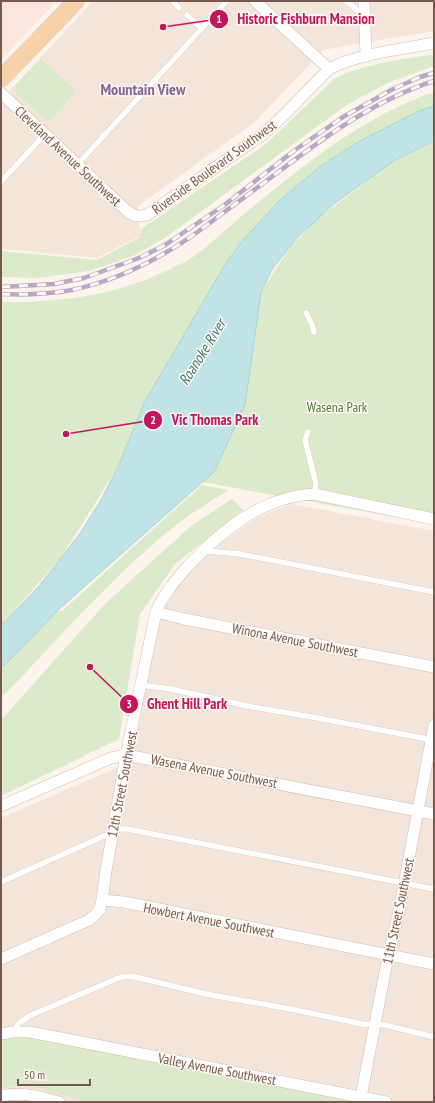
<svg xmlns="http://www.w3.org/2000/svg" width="435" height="1103" viewBox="0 0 435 1103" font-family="'PT Sans Narrow',sans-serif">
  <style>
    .residential { fill: #f4e5da }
    .commercial { fill: #fce6e0 }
    .green { fill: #daeaca }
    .water { fill: #c0e4e6; stroke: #a7d5d7 }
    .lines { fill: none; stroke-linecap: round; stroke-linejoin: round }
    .lane-casing { stroke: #d1bdb3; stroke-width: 6 }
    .street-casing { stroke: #d1bdb3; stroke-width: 12 }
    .primary-casing { stroke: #d9d1ce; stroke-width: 18 }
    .lane { stroke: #fff; stroke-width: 5.5 }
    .street { stroke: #fff; stroke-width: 11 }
    .primary { stroke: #f7d2a8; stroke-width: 17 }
    .rail-casing { stroke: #b6a9c7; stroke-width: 4.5 }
    .rail { stroke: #fef8f2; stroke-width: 3; stroke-dasharray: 9; stroke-linecap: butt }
    .labels { text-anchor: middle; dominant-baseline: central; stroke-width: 3; stroke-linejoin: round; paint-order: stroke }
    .street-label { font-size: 14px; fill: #77594f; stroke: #fef8f2 }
    .park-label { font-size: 14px; fill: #587644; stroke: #fef8f2 }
    .water-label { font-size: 15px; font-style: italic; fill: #42777b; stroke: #fef8f2 }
    .quarter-label { font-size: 16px; font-weight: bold; fill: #7f6792; stroke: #fef8f2 }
    .leader { fill: none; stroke: #c2185b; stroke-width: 1.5 }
    .callout-dot { fill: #c2185b; stroke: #fef8f2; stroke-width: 1.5 }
    .mark-label { font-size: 12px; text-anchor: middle; font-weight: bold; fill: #fff }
    .callout-label { font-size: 15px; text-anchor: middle; font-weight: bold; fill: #c2185b; stroke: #fef8f2; stroke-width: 3; stroke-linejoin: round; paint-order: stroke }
  </style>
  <rect width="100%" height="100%" fill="#fcf4ec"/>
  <g class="residential">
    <path d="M 93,1 L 434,1 L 434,31 L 323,50 L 255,122 L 138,206 L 140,236 L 97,258 L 1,249 L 1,100 Z"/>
    <path d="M 291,504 L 434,531 L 434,1102 L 1,1102 L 1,818 L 132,761 L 159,619 L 173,590 L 215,547 L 256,518 Z"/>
  </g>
  <path class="commercial" d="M 1,1 L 56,1 L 1,60 Z"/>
  <g class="green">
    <path d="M 434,54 L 434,66 L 388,83 L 348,104 L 165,238 L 133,256 L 89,271 L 37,278 L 1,277 L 1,251 L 97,260 L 140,237 L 141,229 L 266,144 L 334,79 C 364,63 401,60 434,54 Z"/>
    <path d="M 41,59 L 76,91 L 48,122 L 12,89 Z"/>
    <path d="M 434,92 L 434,106 L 419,111 L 360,141 L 322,165 L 279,201 L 243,240 L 226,263 L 144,403 L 119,465 L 62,556 L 1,626 L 1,302 C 60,303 119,295 172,268 C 179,265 187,261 193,257 C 208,246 223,232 237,220 C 298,170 359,118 434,92 Z"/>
    <path d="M 434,142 L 434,524 L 202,482 L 232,433 L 261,292 L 289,249 L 317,219 L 395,160 Z"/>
    <path d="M 202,485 L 229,490 C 211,501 193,512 176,525 C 116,573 66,630 14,685 L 1,697 L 1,667 L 7,663 L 57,611 L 62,611 Z"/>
    <path d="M 232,499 L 243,510 L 175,564 L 140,614 L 119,739 L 1,796 L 1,720 L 105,604 L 191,526 Z"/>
    <path d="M 13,1037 L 30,1038 L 357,1102 L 88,1102 L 31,1086 L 18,1085 L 1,1088 L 1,1040 Z"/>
  </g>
  <path class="water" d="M 434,106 L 434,141 L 395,160 L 334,204 L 298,237 L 273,268 L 261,292 L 245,405 L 214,472 L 57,611 L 7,663 L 1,667 L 1,626 L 39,586 L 79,535 L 101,500 L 119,465 L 144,403 L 226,263 L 243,240 L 279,201 L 322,165 L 360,141 L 419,111 Z"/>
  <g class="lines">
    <g class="lane-casing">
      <g id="lane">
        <path d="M 173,1 L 179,8"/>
        <path d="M 346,1 L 364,15"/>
        <path d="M 187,15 L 201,28"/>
        <path d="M 78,164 L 227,1"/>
        <path d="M 1,182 L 45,134"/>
        <path d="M 306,313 L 312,324 L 314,332"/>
        <path d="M 308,432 L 305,440 L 316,484 L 314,494"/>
        <path d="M 205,551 L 240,554 L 434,592"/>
        <path d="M 141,685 L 171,689 L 252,707 L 312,717 L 433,740"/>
        <path d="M 1,882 L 113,832 L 120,829 L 127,829 L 434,889"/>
        <path d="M 14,1031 L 18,1024 L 29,1016 L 121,977 L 131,976 L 206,994 L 296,1010 L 362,1024 L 385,1025 L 434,1037"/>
      </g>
    </g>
    <g class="street-casing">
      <g id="street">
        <path d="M 255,1 L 329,69"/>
        <path d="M 364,1 L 366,56"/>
        <path d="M 1,93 L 126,210 C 133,216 138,217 147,215 L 262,135 L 281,118 L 329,69 C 356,54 403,49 434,43"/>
        <path d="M 156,612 L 184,619 L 434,667"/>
        <path d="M 1,806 L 111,758 L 126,755 L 434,814"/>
        <path d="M 102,900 L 124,902 L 434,964"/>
        <path d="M 1,959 L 89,920 L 95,915 L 100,909 L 102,900 L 106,871 L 126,755 L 156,612 C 163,595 174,582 187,567 C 221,531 263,496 314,494 L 434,519"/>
        <path d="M 1,1034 L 13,1032 L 30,1032 L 386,1102"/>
        <path d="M 1,1096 C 21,1091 40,1097 59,1102"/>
        <path d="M 361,1097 L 386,967 L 399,911 L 434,725"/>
      </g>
    </g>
    <g class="primary-casing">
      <path id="primary" d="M 1,79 L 76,1"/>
    </g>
    <use href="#lane" class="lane"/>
    <use href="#street" class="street"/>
    <use href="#primary" class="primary"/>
    <g class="rail-casing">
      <g id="rail">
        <path d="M 1,287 L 54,284 L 84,278 L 139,258 L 165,245 L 223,206 L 295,150 L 343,117 L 391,90 L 420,77 L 434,73"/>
        <path d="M 1,294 C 24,295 49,294 72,290 C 115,281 157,260 192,236 C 219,216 246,196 273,176 C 322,139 374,100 434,81"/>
      </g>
    </g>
    <use href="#rail" class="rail"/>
  </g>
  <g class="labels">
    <g class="street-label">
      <text transform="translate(68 156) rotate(43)">Cleveland Avenue Southwest</text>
      <text transform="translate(214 167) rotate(-36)">Riverside Boulevard Southwest</text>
      <text transform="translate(295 640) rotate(11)">Winona Avenue Southwest</text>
      <text transform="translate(214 771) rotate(11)">Wasena Avenue Southwest</text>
      <text transform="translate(122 784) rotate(-79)">12th Street Southwest</text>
      <text transform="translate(398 911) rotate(-78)">11th Street Southwest</text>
      <text transform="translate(209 920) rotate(11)">Howbert Avenue Southwest</text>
      <text transform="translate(217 1069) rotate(11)">Valley Avenue Southwest</text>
    </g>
    <g class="park-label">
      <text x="337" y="407">Wasena Park</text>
    </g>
    <g class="water-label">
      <text transform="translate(202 352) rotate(-58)">Roanoke River</text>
    </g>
    <g class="quarter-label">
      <text x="143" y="89">Mountain View</text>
    </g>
  </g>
  <path class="leader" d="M163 27L219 19M66 434L153 420M90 667L129 704"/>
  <g class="callout-dot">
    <circle cx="163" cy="27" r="4"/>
    <circle cx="66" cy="434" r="4"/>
    <circle cx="90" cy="667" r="4"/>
    <circle cx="219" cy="19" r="10"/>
    <circle cx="153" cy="420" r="10"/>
    <circle cx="129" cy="704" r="10"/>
  </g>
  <g class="mark-label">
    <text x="219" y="23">1</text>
    <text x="153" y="424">2</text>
    <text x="129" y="708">3</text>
  </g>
  <g class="callout-label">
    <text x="306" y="24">Historic Fishburn Mansion</text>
    <text x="215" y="425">Vic Thomas Park</text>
    <text x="187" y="709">Ghent Hill Park</text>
  </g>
  <rect width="435" height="1103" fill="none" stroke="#77594f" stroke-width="4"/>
  <path d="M18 1079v6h72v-6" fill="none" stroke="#77594f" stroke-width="2"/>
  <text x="24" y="1079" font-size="12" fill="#77594f" stroke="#fef8f2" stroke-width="3" paint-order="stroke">50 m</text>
</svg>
